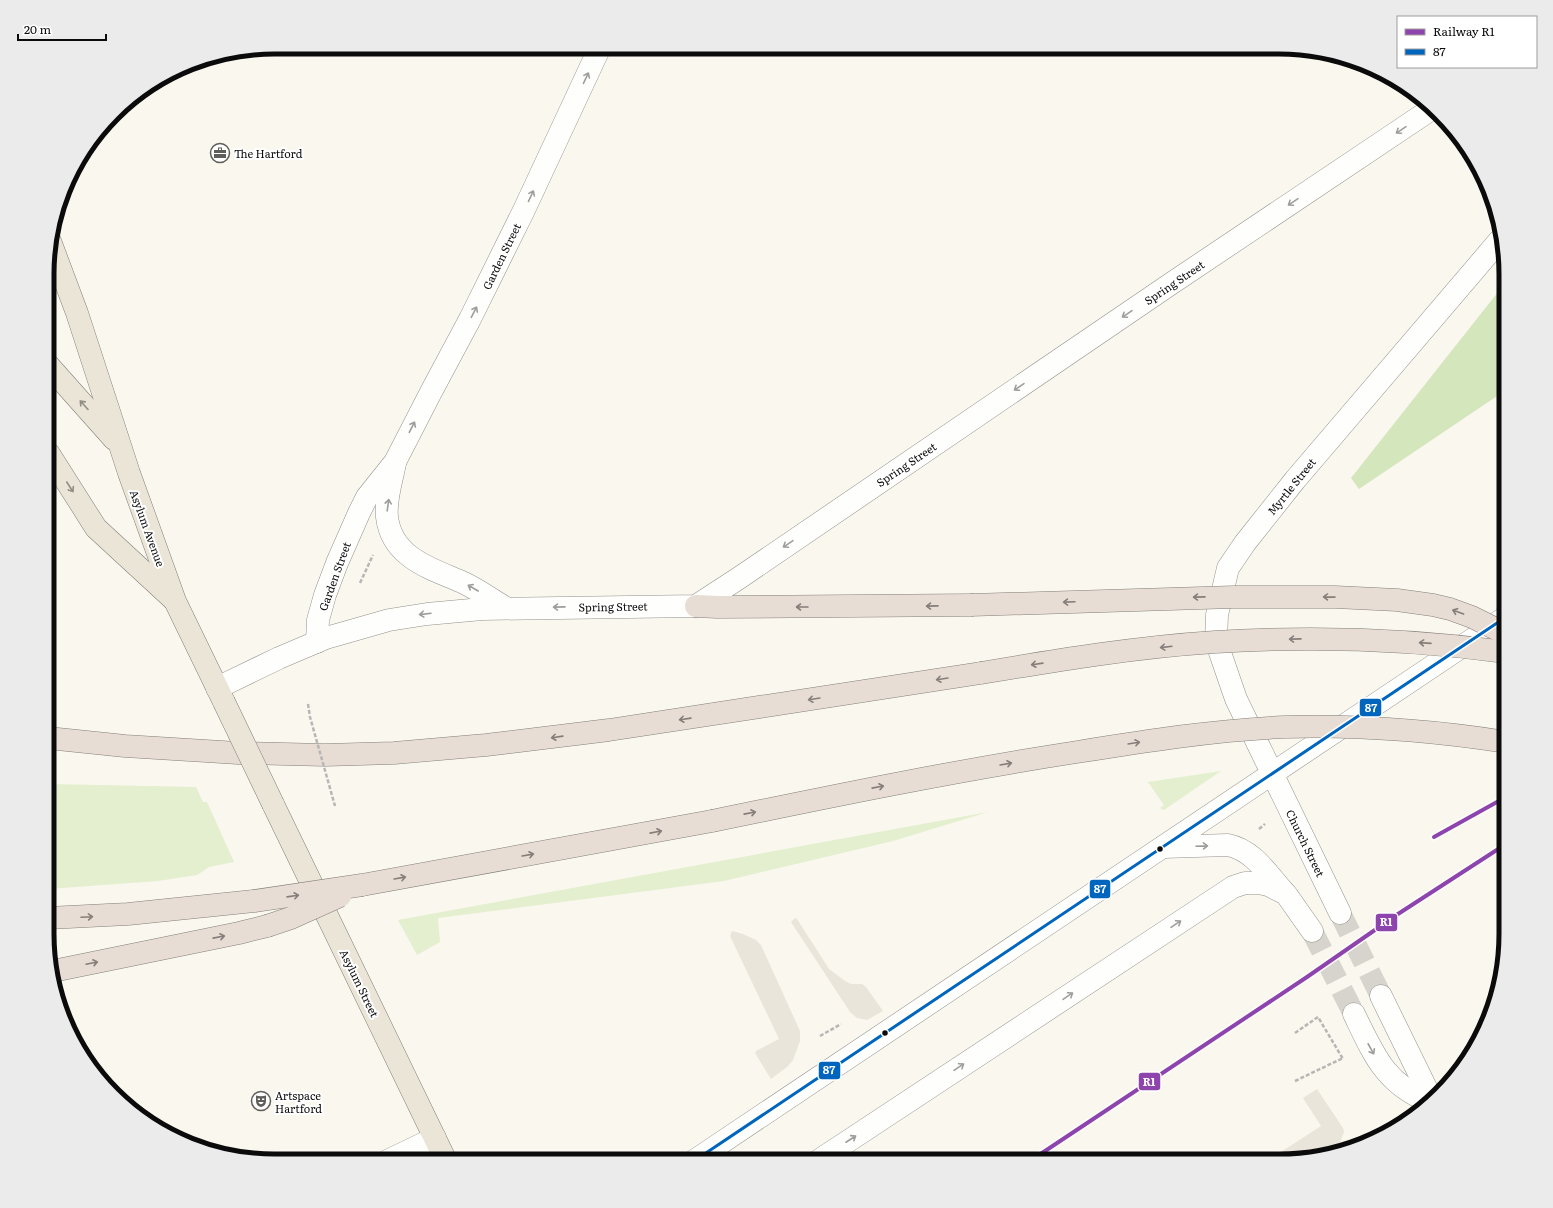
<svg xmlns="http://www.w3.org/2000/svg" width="1553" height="1208" viewBox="0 0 1553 1208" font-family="Literata,serif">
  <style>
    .green { fill: #e3efce }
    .forest { fill: #d4e6bc }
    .plaza { fill: #eae5da }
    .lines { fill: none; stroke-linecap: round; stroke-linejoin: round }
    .minor-tunnel { stroke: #d6d4cc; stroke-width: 22; stroke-dasharray: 22 11; stroke-linecap: butt }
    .minor-casing { stroke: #93918d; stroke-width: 23 }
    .major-casing { stroke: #807f7a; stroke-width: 23 }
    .highway-casing { stroke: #807f7a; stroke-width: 23 }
    .path { stroke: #b7b6b5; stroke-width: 2.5; stroke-dasharray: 4 2; stroke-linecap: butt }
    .minor { stroke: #fefefc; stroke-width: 22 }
    .major { stroke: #ebe5d7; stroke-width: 22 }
    .highway { stroke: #e8ddd4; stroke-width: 22 }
    .rail-casing { stroke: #d6c4c4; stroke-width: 4.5 }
    .rail { stroke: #fff; stroke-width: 3; stroke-dasharray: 9; stroke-linecap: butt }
    .major-bridge-casing { stroke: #807f7a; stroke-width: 23; stroke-linecap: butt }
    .highway-bridge-casing { stroke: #807f7a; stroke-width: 23; stroke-linecap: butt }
    .path-bridge { stroke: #b7b6b5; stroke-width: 2.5; stroke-dasharray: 4 2; stroke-linecap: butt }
    .major-bridge { stroke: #ebe5d7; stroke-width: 22 }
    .highway-bridge { stroke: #e8ddd4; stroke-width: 22 }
    .bus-1-casing { stroke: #fff; stroke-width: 6 }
    .bus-1 { stroke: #0065bd; stroke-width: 3 }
    .rail-1-casing { stroke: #fff; stroke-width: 7 }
    .rail-1 { stroke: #8e44ad; stroke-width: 4 }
    .oneway { stroke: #9d9d9c }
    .oneway2 { stroke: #918e85 }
    .oneway3 { stroke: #857e7a }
    .bus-dot { fill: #0b0b0b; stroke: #fff; stroke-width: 1.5 }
    .labels { text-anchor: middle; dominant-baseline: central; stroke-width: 4; stroke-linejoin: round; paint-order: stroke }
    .poi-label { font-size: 11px; fill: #0b0b0b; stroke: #fff; text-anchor: start }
    .street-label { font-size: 11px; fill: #0b0b0b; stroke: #fff }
    .rim { fill: none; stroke: #0b0b0b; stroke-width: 5 }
    .line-badge { stroke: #fff; stroke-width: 1.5 }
    .badge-label { font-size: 11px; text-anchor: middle; font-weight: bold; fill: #fff }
  </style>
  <rect width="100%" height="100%" fill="#faf7ee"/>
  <g class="green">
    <path d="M 1221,771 L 1164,810 L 1160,808 L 1164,805 L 1148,782 Z"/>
    <path d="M 48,784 L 196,787 L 203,802 L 207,802 L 234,862 L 209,867 L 197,875 L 158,881 L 48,889 Z"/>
    <path d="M 988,812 L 893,841 L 724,881 L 438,918 L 440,942 L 417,955 L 398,920 Z"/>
  </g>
  <path class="forest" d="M 1506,282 L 1506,390 L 1359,489 L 1351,478 Z"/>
  <g class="plaza">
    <path d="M 795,918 L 797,919 L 829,969 L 845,981 L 851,984 L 862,984 L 866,987 L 883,1011 L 867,1020 L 857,1018 L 850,1012 L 791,922 Z"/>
    <path d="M 732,931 L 743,934 L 756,940 L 761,945 L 800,1031 L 800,1041 L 793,1060 L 787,1067 L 771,1079 L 755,1053 L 756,1051 L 779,1039 L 730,936 Z"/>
    <path d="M 1317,1089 L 1343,1128 L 1344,1132 L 1340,1142 L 1327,1151 L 1279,1161 L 1267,1161 L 1321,1126 L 1303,1098 Z"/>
  </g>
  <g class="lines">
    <g class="minor-tunnel">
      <path d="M 1340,913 L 1381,996"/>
      <path d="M 1312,931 L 1354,1014"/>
    </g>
    <g class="minor-casing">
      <g id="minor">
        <path d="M 395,463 C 392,480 385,500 387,517 C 392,559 433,569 464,583 C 479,590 492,600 506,608"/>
        <path d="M 317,642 L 318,620 L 325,595 L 337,563 L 359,513 L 367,497 L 395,462 L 431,392 L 470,319 L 524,210 L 600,47"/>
        <path d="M 217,688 L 279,658 L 326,638 L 389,620 L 427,614 L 482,609 L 696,606 L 739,578 L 1172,283 L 1433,108"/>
        <path d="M 1163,847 L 1228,845 C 1253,850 1267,873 1283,891"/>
        <path d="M 1340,913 L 1236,699 L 1216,641 L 1217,615 L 1228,568 L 1245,543 L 1295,480 L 1499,241"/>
        <path d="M 1381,996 L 1432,1100"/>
        <path d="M 1354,1014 C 1374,1055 1385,1084 1430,1102"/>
        <path d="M 387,1161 L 435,1138"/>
        <path d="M 694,1161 L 1506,617"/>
        <path d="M 818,1161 L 1233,887 L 1245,883 L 1259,883 L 1268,885 L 1286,894 L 1312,931"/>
      </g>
    </g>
    <g class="major-casing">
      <g id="major">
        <path d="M 50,241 L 77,313 L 129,473 L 175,601 L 224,702"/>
        <path d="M 49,366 L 114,439"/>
        <path d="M 49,454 L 96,528 L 173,599"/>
        <path d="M 273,804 L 446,1161"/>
      </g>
    </g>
    <g class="highway-casing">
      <g id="highway">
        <path d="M 696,606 L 717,607 L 971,605"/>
        <path d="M 48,738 L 125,746 L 238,753 L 325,755 L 394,753 L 486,745 L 609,730 L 981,673"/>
        <path d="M 362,885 L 712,821"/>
        <path d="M 48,918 L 128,914 L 254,901"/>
        <path d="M 53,971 L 239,933 L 267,926"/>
      </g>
    </g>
    <g class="path">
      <path d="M 360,583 L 373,555"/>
      <path d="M 1259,829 L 1265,824"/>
      <path d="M 1295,1033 L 1318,1017 L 1343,1059"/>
      <path d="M 820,1036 L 841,1024"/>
      <path d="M 1295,1081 L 1343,1058"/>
    </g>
    <use href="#minor" class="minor"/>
    <use href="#major" class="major"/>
    <use href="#highway" class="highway"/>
    <g class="rail-casing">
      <path id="rail" d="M 1434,837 L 1506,797"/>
    </g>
    <use href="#rail" class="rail"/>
    <g class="major-bridge-casing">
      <path id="major-bridge" d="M 224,702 L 273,804"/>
    </g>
    <g class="highway-bridge-casing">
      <g id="highway-bridge">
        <path d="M 971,605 L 1234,597 L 1335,597 L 1397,600 L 1433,605 L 1450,609 L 1472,617 L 1506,634"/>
        <path d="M 981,673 C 1058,660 1137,647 1215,642 C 1312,636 1409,639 1506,652"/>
        <path d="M 712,821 C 833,796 954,771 1077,752 C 1146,741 1215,730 1285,727 C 1356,725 1435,731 1506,742"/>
        <path d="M 254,901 L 362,885"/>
        <path d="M 267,926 L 291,918 L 340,896"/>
      </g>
    </g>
    <path class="path-bridge" d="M 308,704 L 310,717 L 335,806"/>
    <use href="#major-bridge" class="major-bridge"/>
    <use href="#highway-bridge" class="highway-bridge"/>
    <g class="bus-1-casing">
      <path id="bus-1" d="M 694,1161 L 1506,617"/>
    </g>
    <use href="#bus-1" class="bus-1"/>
    <g class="rail-1-casing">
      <g id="rail-1">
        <path d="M 1434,837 L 1506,797"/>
        <path d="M 1030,1161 L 1307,977 L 1398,914 L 1506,844"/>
      </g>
    </g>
    <use href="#rail-1" class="rail-1"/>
  </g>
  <defs><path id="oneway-shaft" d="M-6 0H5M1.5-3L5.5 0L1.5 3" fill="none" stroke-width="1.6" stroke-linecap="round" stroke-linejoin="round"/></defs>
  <g class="oneway">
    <use href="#oneway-shaft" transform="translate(586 78) rotate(-65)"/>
    <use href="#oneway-shaft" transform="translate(1401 130) rotate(146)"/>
    <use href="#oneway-shaft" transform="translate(531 196) rotate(-65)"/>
    <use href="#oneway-shaft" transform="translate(1293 202) rotate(146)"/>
    <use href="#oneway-shaft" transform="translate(474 312) rotate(-63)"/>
    <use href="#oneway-shaft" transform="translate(1127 314) rotate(146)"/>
    <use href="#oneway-shaft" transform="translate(1019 387) rotate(146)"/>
    <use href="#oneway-shaft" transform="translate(412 427) rotate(-63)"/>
    <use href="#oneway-shaft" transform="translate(388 505) rotate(-82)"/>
    <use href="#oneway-shaft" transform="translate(788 544) rotate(146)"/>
    <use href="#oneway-shaft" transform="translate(473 588) rotate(-150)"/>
    <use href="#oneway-shaft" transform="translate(559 607) rotate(179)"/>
    <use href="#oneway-shaft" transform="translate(425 614) rotate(173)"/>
    <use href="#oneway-shaft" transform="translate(1202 846) rotate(-2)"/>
    <use href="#oneway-shaft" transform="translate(1176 924) rotate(-34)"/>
    <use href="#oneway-shaft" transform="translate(1068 996) rotate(-34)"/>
    <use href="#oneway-shaft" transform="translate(1371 1049) rotate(61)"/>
    <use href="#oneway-shaft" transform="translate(959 1067) rotate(-34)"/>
    <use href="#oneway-shaft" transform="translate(851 1139) rotate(-33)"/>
  </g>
  <g class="oneway2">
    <use href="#oneway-shaft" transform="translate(84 405) rotate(-132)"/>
    <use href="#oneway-shaft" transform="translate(70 487) rotate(57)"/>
  </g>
  <g class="oneway3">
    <use href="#oneway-shaft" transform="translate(1199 597) rotate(179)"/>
    <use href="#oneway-shaft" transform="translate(1329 597) rotate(-179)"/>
    <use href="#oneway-shaft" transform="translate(1069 602) rotate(178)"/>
    <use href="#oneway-shaft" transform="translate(932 606) rotate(179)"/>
    <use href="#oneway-shaft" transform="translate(802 607) rotate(180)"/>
    <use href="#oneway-shaft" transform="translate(1458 612) rotate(-160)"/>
    <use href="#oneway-shaft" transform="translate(1295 639) rotate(179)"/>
    <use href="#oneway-shaft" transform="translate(1425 643) rotate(-176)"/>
    <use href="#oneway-shaft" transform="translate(1166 647) rotate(173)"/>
    <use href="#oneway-shaft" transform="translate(1037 664) rotate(172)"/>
    <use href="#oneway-shaft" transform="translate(942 679) rotate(171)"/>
    <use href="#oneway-shaft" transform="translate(814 699) rotate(171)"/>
    <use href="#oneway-shaft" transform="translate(685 719) rotate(172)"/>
    <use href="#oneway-shaft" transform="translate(557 737) rotate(172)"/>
    <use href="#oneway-shaft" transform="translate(1134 743) rotate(-9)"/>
    <use href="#oneway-shaft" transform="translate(1006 764) rotate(-10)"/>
    <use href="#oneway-shaft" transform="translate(878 787) rotate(-11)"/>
    <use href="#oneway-shaft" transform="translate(750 813) rotate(-11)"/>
    <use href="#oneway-shaft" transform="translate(656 832) rotate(-11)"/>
    <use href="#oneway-shaft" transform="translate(528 855) rotate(-10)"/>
    <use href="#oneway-shaft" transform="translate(400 878) rotate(-10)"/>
    <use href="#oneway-shaft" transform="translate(293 896) rotate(-8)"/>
    <use href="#oneway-shaft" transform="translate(87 917) rotate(-3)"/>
    <use href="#oneway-shaft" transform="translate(219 937) rotate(-11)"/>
    <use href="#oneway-shaft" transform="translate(92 963) rotate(-12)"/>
  </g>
  <defs>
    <g id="office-ring" transform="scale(1)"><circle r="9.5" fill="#fff" stroke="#5f5e5a" stroke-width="1.5"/><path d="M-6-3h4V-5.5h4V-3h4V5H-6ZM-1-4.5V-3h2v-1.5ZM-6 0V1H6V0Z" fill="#5f5e5a"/></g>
    <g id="theatre-ring" transform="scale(1)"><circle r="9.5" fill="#fff" stroke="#5f5e5a" stroke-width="1.5"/><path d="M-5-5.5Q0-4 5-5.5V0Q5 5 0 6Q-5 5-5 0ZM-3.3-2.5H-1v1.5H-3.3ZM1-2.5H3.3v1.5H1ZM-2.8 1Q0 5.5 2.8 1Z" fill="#5f5e5a"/></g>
  </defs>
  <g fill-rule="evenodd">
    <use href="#office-ring" x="220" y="153"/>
    <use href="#theatre-ring" x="261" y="1101"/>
  </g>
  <g class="bus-dot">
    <circle cx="1160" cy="849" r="3.5"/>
    <circle cx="885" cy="1033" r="3.5"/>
  </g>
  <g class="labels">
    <g class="poi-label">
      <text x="234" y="153">The Hartford</text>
      <text x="275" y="1095">Artspace<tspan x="275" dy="13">Hartford</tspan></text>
    </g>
    <g class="street-label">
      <text transform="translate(501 256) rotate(-64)">Garden Street</text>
      <text transform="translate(1174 282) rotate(-34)">Spring Street</text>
      <text transform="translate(906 464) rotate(-34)">Spring Street</text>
      <text transform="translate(1291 486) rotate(-51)">Myrtle Street</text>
      <text transform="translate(148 528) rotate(70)">Asylum Avenue</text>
      <text transform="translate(334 576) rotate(-70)">Garden Street</text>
      <text transform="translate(613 606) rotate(-1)">Spring Street</text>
      <text transform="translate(1306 843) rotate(64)">Church Street</text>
      <text transform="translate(360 983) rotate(64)">Asylum Street</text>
    </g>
  </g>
  <path d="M0 0H1553V1208H0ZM274 54H1279A220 220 0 0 1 1499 274V934A220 220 0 0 1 1279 1154H274A220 220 0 0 1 54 934V274A220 220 0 0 1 274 54Z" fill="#ebebeb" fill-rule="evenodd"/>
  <path class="rim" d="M274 54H1279A220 220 0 0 1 1499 274V934A220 220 0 0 1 1279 1154H274A220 220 0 0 1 54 934V274A220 220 0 0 1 274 54Z"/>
  <g class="line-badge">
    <rect x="1359" y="698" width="23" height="19" rx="4" fill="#0065bd"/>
    <rect x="1089" y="879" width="22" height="20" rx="4" fill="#0065bd"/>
    <rect x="1375" y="913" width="23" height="19" rx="4" fill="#8e44ad"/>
    <rect x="818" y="1061" width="23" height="19" rx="4" fill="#0065bd"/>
    <rect x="1138" y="1072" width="23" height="19" rx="4" fill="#8e44ad"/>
  </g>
  <g class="badge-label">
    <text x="1371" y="712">87</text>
    <text x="1100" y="893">87</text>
    <text x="1386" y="926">R1</text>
    <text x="829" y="1074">87</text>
    <text x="1149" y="1086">R1</text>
  </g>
  <rect x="1397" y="16" width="140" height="52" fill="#ffffff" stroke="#9d9d9d"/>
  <rect x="1405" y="29" width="20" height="6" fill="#8e44ad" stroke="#9d9d9d"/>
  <text x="1433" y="36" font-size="12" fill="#0b0b0b">Railway R1</text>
  <rect x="1405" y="49" width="20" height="6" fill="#0065bd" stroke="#9d9d9d"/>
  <text x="1433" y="56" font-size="12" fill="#0b0b0b">87</text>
  <path d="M18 34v6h88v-6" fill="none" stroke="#0b0b0b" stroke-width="2"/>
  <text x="24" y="34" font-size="12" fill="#0b0b0b" stroke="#ffffff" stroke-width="3" paint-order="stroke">20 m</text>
</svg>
